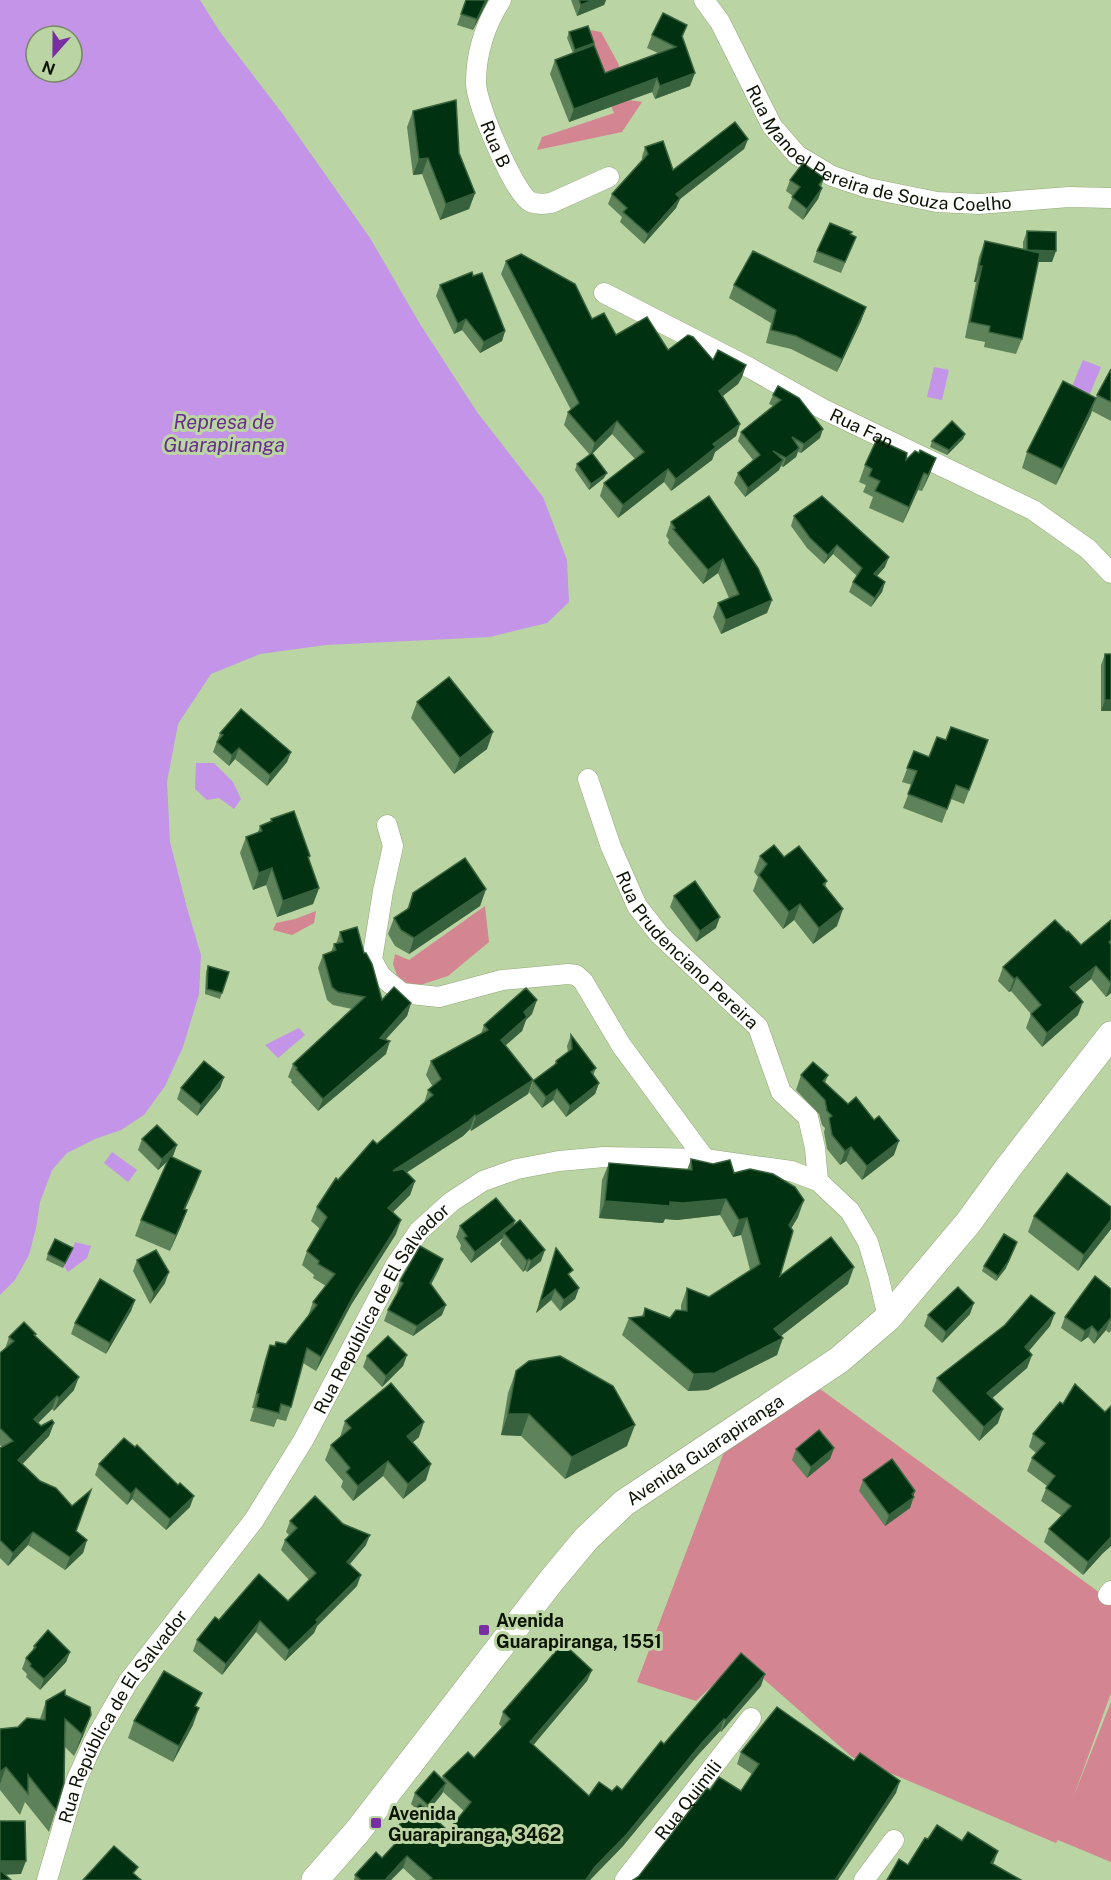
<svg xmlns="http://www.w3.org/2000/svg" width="1111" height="1880" viewBox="0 0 1111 1880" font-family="'Public Sans',sans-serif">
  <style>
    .green { fill: #d38591 }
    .water { fill: #c394e7; fill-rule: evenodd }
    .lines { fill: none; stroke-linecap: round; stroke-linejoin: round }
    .minor-casing { stroke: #91a879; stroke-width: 21 }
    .secondary-casing { stroke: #91a879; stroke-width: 28 }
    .minor { stroke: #fff; stroke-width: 20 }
    .secondary { stroke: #fff; stroke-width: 27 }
    .wall { fill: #5e825a; fill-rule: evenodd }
    .shaded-wall { fill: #38623d }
    .building { fill: #003111; stroke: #38623d; stroke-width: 1.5 }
    .poi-dot { fill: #772fa2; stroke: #bbd4a3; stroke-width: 2 }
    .labels { text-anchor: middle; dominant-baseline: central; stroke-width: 6; stroke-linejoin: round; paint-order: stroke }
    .street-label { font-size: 18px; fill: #0c1404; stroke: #bbd4a3 }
    .poi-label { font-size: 18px; font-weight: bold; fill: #0c1404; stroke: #bbd4a3; text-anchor: start }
    .water-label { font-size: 20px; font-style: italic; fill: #692d8d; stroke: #bbd4a3 }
  </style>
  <rect width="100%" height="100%" fill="#bbd4a3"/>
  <g class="green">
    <path d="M 590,30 L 601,32 L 618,63 L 629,100 L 642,102 L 622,132 L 537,150 L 542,137 L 614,113 L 607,96 Z"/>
    <path d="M 485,906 L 489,942 L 448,976 L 414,987 L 399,981 L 393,964 L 395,954 L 409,960 Z"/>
    <path d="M 316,911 L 314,923 L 292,935 L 273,930 L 276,923 L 295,919 Z"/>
    <path d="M 816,1386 L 1111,1601 L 1111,1693 L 1073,1798 L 1111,1702 L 1111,1862 L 1058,1840 L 1056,1843 L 852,1757 L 741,1659 L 696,1701 L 637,1682 L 724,1452 Z"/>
  </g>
  <g class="water">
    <path d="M 0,0 L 200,0 L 220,32 L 282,113 L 370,238 L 420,324 L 477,412 L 543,497 L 567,560 L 569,602 L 547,623 L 490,637 L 326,645 L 260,654 L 211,674 L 178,724 L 167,782 L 170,842 L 187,908 L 201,955 L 199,994 L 183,1047 L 165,1086 L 144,1115 L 121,1130 L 95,1139 L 67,1153 L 52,1170 L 40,1202 L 36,1228 L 29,1255 L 15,1280 L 0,1295 ZM 36,36 L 72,36 L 72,72 L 36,72 Z"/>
    <path d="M 1083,360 L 1101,367 L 1086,403 L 1068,396 Z"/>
    <path d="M 934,367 L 949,370 L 942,400 L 927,397 Z"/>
    <path d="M 196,763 L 214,763 L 233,782 L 241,799 L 234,809 L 219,798 L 207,800 L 195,789 Z"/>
    <path d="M 299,1028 L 305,1035 L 278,1058 L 265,1045 Z"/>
    <path d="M 112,1152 L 137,1170 L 128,1182 L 104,1163 Z"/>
    <path d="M 75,1242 L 91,1246 L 87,1258 L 68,1272 L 59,1259 L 72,1251 Z"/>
  </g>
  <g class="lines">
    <g class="minor-casing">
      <g id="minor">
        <path id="s1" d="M 501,0 C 485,25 476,53 476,83 C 476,103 513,190 529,201 C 536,205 544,204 551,203 L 609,177"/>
        <path id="s2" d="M 704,0 L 720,22 L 772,126 L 797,155 L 832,176 L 868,188 L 937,202 L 979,204 L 1069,197 L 1111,198"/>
        <path id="s3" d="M 604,293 L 750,368 L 823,409 L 1033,510 L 1088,549 L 1111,573"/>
        <path id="s4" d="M 588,779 L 611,847 L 637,906 L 659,934 L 758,1027 L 781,1092 L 808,1117 L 815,1148 L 818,1181"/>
        <path d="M 387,825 L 393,846 L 383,891 L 372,960 L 381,976 L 402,993 L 439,997 L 502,980 L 568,974 L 576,975 L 583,981 L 621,1045 L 705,1159"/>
        <path d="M 1108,1595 L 1111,1591"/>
        <path id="s5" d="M 47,1880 L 76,1781 L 94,1741 L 128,1682 L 254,1520 L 304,1439 L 395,1266 L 419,1231 L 451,1202 L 483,1181 L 517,1169 L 559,1161 L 604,1157 L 705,1159 L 791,1171 L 818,1181 L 850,1211 L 868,1242 L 879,1279 L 888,1318"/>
        <path id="s6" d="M 625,1880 L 751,1718"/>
        <path d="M 864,1880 L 894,1840"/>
      </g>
    </g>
    <g class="secondary-casing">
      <g id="secondary">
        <path id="s7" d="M 315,1880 L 357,1832 L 551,1581 L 586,1539 L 624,1503 L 839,1360 L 888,1318 L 968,1223 L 1008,1168 L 1111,1035"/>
      </g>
    </g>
    <use href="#minor" class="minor"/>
    <use href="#secondary" class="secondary"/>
  </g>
  <g class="wall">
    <path d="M 466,0 L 488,0 L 473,30 L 457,25 Z"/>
    <path d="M 571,0 L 606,0 L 604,5 L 577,16 Z"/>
    <path d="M 687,25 L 682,39 L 690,86 L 655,99 L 652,92 L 569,122 L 550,74 L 555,60 L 573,53 L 567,38 L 569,32 L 594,43 L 593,45 L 605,73 L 658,53 L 647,48 L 652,35 Z"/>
    <path d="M 413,111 L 459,153 L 475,193 L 469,209 L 440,220 L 422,174 L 413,175 L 407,127 Z"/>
    <path d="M 748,139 L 744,149 L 680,199 L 676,208 L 644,244 L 620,222 L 622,217 L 608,204 L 612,194 L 642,160 L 642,157 L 645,147 L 673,170 Z"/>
    <path d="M 824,178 L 821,187 L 822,188 L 818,199 L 803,220 L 788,208 L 793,196 L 786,191 L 790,180 Z"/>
    <path d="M 1027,231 L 1052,262 L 1038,262 L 1022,339 L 1016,354 L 984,347 L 985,342 L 965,338 L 976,282 L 974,282 L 979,257 L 985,241 L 1023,249 L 1023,242 Z"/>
    <path d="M 856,237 L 841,273 L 813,262 L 817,251 Z"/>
    <path d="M 506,261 L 616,335 L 668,350 L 713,360 L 746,365 L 742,377 L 738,384 L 722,396 L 740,424 L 736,436 L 715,452 L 712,460 L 671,491 L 664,482 L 618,518 L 600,496 L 604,483 L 635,459 L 612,434 L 592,454 L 604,478 L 589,490 L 575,470 L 577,464 L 590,455 L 564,425 L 568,412 L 571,410 L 501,274 Z"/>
    <path d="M 473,276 L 505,331 L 502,341 L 480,353 L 462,330 L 454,334 L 436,296 L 440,285 Z"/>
    <path d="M 734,285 L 866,307 L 861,321 L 837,372 L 791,349 L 766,343 L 771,323 L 729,298 Z"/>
    <path d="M 1111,369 L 1111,421 L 1092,411 L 1097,395 Z"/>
    <path d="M 778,386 L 820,438 L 801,453 L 798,452 L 796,457 L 783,467 L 781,466 L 779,470 L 745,497 L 734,483 L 738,473 L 753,460 L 738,441 L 741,432 L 773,406 L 769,404 L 773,395 Z"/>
    <path d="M 1091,414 L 1056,485 L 1022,468 L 1027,452 Z"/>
    <path d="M 965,434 L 963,439 L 947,455 L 930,447 L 932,441 Z"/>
    <path d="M 936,458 L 922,491 L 918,490 L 903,523 L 869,508 L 873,497 L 863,492 L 866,485 L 859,482 L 865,465 Z"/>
    <path d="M 709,496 L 772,600 L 767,613 L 721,634 L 713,617 L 718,603 L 729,598 L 718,573 L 703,584 L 668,543 L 669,540 L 666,536 L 671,522 Z"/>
    <path d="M 794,516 L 885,567 L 877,576 L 885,582 L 882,592 L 871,607 L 849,592 L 853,582 L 857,576 L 833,554 L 824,564 L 807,548 L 791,526 Z"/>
    <path d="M 1105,654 L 1111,654 L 1111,711 L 1101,711 L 1101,665 Z"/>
    <path d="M 417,702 L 487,749 L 454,774 L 411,718 Z"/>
    <path d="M 220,733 L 291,752 L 287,762 L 267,786 L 235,759 L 229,766 L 213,752 Z"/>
    <path d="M 946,740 L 988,740 L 964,804 L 951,799 L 942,823 L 903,808 L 912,785 L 902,782 L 914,751 L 929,757 Z"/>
    <path d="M 271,819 L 310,856 L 309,859 L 319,888 L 313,904 L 277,917 L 266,885 L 253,890 L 240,853 L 246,837 L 258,832 L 260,826 L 270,822 Z"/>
    <path d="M 760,856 L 784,857 L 827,881 L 825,887 L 837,926 L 813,944 L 794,920 L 783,929 L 753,891 L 758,877 L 754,872 Z"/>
    <path d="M 486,889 L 480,906 L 409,954 L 395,946 L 388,934 L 394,918 L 407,909 L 413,893 Z"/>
    <path d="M 674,896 L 716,928 L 696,942 L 670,907 Z"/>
    <path d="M 1111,920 L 1111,993 L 1106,997 L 1091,979 L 1075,992 L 1078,1015 L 1042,1047 L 1026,1028 L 1031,1014 L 1011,991 L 1009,992 L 998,981 L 1003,967 L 1067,932 L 1081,945 Z"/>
    <path d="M 340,932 L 364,953 L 382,1000 L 411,1003 L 407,1016 L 385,1040 L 386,1054 L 318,1111 L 291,1082 L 292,1080 L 288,1077 L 293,1064 L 352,1009 L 333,1005 L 327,1000 L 318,968 L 323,955 L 331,952 L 334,944 L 336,944 Z"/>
    <path d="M 208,966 L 229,972 L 220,999 L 205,994 L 206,972 Z"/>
    <path d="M 532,1014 L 526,1020 L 522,1031 L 505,1045 L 533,1080 L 528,1094 L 471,1131 L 470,1129 L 463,1136 L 406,1173 L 415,1181 L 410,1195 L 393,1212 L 396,1234 L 351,1305 L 316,1371 L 303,1363 L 291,1407 L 286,1421 L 277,1419 L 274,1427 L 250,1421 L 254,1408 L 252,1408 L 265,1359 L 270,1345 L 275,1346 L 286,1344 L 308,1316 L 313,1302 L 326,1286 L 313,1278 L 314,1275 L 302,1265 L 307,1251 L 320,1229 L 311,1221 L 317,1207 L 338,1180 L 424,1103 L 428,1090 L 433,1087 L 426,1075 L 431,1061 L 481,1034 L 484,1025 Z"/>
    <path d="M 571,1035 L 596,1068 L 593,1076 L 599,1083 L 595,1094 L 566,1117 L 553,1100 L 542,1108 L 529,1092 L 533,1081 L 554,1065 L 556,1061 L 568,1052 L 567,1046 Z"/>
    <path d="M 801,1075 L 828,1075 L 825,1083 L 894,1155 L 862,1180 L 846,1161 L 840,1165 L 827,1149 L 824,1132 L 825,1128 L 822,1125 L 819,1114 L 796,1090 Z"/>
    <path d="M 224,1077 L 220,1088 L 197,1116 L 177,1099 L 181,1088 Z"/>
    <path d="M 142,1139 L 177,1145 L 172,1157 L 201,1171 L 185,1209 L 187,1210 L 181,1226 L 170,1251 L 135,1236 L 141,1220 L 168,1161 L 158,1170 L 138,1150 Z"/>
    <path d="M 691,1159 L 734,1173 L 798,1217 L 791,1228 L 780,1276 L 848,1284 L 781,1336 L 777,1355 L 708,1390 L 688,1391 L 622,1335 L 629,1318 L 642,1316 L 645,1308 L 670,1318 L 681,1311 L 681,1305 L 687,1288 L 709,1297 L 750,1270 L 741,1235 L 733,1237 L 720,1215 L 677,1220 L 665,1219 L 663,1223 L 599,1218 L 602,1180 L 609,1163 L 687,1170 Z"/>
    <path d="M 1111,1207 L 1111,1229 L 1078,1271 L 1028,1232 L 1034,1216 Z"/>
    <path d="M 460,1226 L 512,1227 L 541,1261 L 527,1272 L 525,1270 L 523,1272 L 500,1244 L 503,1238 L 471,1263 L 460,1249 L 461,1245 L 456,1237 Z"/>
    <path d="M 556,1248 L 570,1277 L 579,1288 L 575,1299 L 560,1311 L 551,1300 L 536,1313 Z"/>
    <path d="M 71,1253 L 63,1268 L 46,1260 L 48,1254 Z"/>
    <path d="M 443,1259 L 439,1269 L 431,1285 L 442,1315 L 413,1336 L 384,1321 L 388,1310 L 398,1292 L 397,1292 L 400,1281 Z"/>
    <path d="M 137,1260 L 165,1283 L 150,1304 L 133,1271 Z"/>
    <path d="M 984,1266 L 1006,1268 L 996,1281 L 982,1271 Z"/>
    <path d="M 1111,1289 L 1111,1331 L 1109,1333 L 1106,1330 L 1094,1344 L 1088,1337 L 1081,1342 L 1061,1328 L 1065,1317 Z"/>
    <path d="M 135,1300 L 131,1311 L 106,1354 L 71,1334 L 75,1323 Z"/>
    <path d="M 1055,1313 L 1050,1326 L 1029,1351 L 1032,1355 L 1027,1368 L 992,1398 L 998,1423 L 979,1441 L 932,1391 L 937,1378 Z"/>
    <path d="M 970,1314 L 942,1343 L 924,1326 L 928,1315 Z"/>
    <path d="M 36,1334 L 35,1335 L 74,1390 L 54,1411 L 52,1409 L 38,1423 L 41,1426 L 54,1423 L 49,1436 L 22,1464 L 76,1531 L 87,1540 L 83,1553 L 65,1570 L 28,1545 L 8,1566 L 0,1558 L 0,1448 L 2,1447 L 0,1445 L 0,1353 L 5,1349 L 9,1337 Z"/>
    <path d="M 407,1355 L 403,1366 L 382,1387 L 363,1367 L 367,1356 Z"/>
    <path d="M 516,1371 L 627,1446 L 565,1479 L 521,1436 L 501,1435 L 508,1393 Z"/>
    <path d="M 1063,1404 L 1105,1412 L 1111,1406 L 1111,1546 L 1103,1553 L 1083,1575 L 1044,1542 L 1049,1529 L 1062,1516 L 1041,1501 L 1047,1486 L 1027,1471 L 1032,1458 L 1036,1453 L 1029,1447 L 1033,1434 Z"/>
    <path d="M 345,1421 L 419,1437 L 412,1443 L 426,1480 L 403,1499 L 383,1476 L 353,1501 L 341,1487 L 343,1481 L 325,1460 L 331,1445 L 340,1437 Z"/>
    <path d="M 834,1448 L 830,1459 L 807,1478 L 792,1460 L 796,1449 Z"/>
    <path d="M 99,1464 L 190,1507 L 166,1530 L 132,1499 L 127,1505 L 95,1475 Z"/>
    <path d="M 863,1480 L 913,1496 L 914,1497 L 910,1508 L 885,1526 L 859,1491 Z"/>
    <path d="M 290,1521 L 343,1524 L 366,1545 L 350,1564 L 357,1586 L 317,1626 L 314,1633 L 285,1661 L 256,1632 L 222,1675 L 193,1651 L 197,1640 L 219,1620 L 288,1601 L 309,1580 L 281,1550 L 285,1540 L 289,1535 L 286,1532 Z"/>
    <path d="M 34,1646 L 70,1652 L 66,1662 L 40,1690 L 26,1677 L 27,1674 L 22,1669 L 26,1658 L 32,1652 Z"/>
    <path d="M 592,1670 L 587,1681 L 533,1745 L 589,1796 L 622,1790 L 664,1744 L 761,1686 L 721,1732 L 720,1731 L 697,1756 L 623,1846 L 590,1880 L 416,1880 L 403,1868 L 391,1880 L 354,1880 L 355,1875 L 382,1858 L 398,1841 L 395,1837 L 399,1825 L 416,1809 L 411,1804 L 415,1793 L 442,1779 L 443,1776 L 474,1758 L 502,1727 L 499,1724 L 503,1712 ZM 443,1792 L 464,1811 L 448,1831 L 428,1811 Z"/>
    <path d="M 65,1695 L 91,1715 L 83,1736 L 74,1756 L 65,1747 L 56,1810 L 49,1832 L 25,1802 L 20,1815 L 0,1790 L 0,1729 L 18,1727 L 40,1719 L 46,1701 Z"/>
    <path d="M 134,1721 L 193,1725 L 173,1762 L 128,1738 Z"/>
    <path d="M 741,1752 L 896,1793 L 639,1876 L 710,1790 L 741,1791 L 752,1774 L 737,1764 Z"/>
  </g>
  <g class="shaded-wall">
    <path d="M 486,0 L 488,0 L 473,30 L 477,19 Z"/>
    <path d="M 593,0 L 606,0 L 604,5 L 577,16 L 581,5 Z"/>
    <path d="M 594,43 L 592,49 L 573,55 L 575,50 Z"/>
    <path d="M 695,73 L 690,86 L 655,99 L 660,86 Z"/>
    <path d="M 657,78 L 652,92 L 569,122 L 574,109 Z"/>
    <path d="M 748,139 L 744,149 L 680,199 L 676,208 L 644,244 L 648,234 L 676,194 Z"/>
    <path d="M 428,158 L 422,174 L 413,175 L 419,159 Z"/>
    <path d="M 822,188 L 818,199 L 803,220 L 807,209 Z"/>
    <path d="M 475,193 L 469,209 L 440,220 L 446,204 Z"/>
    <path d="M 1027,251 L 1056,251 L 1052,262 L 1023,262 Z"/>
    <path d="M 979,266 L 982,266 L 976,282 L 974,282 Z"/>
    <path d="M 866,307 L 861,321 L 837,372 L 842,359 Z"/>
    <path d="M 466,319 L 462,330 L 454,334 L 458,324 Z"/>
    <path d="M 505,331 L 502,341 L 480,353 L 484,342 Z"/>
    <path d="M 746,365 L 742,377 L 738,384 L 714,403 L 719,391 Z"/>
    <path d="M 1096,398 L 1091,414 L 1056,485 L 1062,469 Z"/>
    <path d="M 617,421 L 612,434 L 590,456 L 595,443 Z"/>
    <path d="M 740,424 L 736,436 L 715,452 L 712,460 L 671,491 L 676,479 L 713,444 Z"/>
    <path d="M 823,429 L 820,438 L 801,453 L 804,444 Z"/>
    <path d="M 965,434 L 963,439 L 947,455 L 949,450 Z"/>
    <path d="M 799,448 L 796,457 L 783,467 L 786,458 Z"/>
    <path d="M 936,458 L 930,474 L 922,491 L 928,475 Z"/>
    <path d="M 783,460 L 779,470 L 745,497 L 748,488 Z"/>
    <path d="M 668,469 L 664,482 L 618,518 L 623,505 Z"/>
    <path d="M 607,473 L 604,478 L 589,490 L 591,484 Z"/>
    <path d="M 924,473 L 918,490 L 903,523 L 909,507 Z"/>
    <path d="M 837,545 L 833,554 L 824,564 L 828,555 Z"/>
    <path d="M 889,557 L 885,567 L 870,584 L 874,574 Z"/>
    <path d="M 723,559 L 718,573 L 703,584 L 708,570 Z"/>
    <path d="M 885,582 L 882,592 L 871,607 L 875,598 Z"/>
    <path d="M 772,600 L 767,613 L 721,634 L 726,620 Z"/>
    <path d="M 1105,700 L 1111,700 L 1111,711 L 1101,711 Z"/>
    <path d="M 493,732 L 487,749 L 454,774 L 460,758 Z"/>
    <path d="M 239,748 L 235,759 L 229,766 L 232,755 Z"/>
    <path d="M 291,752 L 287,762 L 267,786 L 270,775 Z"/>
    <path d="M 272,868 L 266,885 L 253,890 L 259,873 Z"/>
    <path d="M 319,888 L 313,904 L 277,917 L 283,901 Z"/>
    <path d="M 486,889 L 480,906 L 409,954 L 414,938 Z"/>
    <path d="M 800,904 L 794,920 L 783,929 L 789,912 Z"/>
    <path d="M 843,909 L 837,926 L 813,944 L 819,928 Z"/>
    <path d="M 720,917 L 716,928 L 696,942 L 700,931 Z"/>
    <path d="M 1096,966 L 1091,979 L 1065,1001 L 1070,987 Z"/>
    <path d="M 1017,977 L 1011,991 L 1009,992 L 1014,979 Z"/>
    <path d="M 1111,983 L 1111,993 L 1106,997 Z"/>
    <path d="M 537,1000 L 532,1014 L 526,1020 L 522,1031 L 496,1054 L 501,1040 L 524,1012 Z"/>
    <path d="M 1083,1002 L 1078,1015 L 1042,1047 L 1047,1033 Z"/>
    <path d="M 411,1003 L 407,1016 L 375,1051 L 380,1038 Z"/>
    <path d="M 390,1041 L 386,1054 L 318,1111 L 323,1099 Z"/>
    <path d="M 224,1077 L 220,1088 L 197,1116 L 201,1105 Z"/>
    <path d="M 533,1080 L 528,1094 L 471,1131 L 476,1117 Z"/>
    <path d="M 599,1083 L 595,1094 L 566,1117 L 570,1106 Z"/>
    <path d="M 557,1089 L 553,1100 L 542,1108 L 546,1097 Z"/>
    <path d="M 475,1115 L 470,1129 L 463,1136 L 387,1185 L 393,1171 Z"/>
    <path d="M 899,1141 L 894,1155 L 862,1180 L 867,1166 Z"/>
    <path d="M 177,1145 L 173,1156 L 158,1170 L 162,1159 Z"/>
    <path d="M 851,1147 L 846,1161 L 840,1165 L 845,1151 Z"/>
    <path d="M 201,1171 L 195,1187 L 178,1225 L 184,1209 Z"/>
    <path d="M 415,1181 L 410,1195 L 383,1222 L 388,1208 Z"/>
    <path d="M 726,1199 L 720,1215 L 677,1220 L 665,1219 L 663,1223 L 599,1218 L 605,1201 L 670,1202 Z"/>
    <path d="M 804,1200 L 798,1217 L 783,1242 L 789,1225 Z"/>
    <path d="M 187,1210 L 181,1226 L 170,1251 L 176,1235 Z"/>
    <path d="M 747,1218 L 741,1235 L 733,1237 L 739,1220 Z"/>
    <path d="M 401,1220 L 396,1234 L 351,1305 L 316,1371 L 321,1357 L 356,1291 Z"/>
    <path d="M 1111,1220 L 1111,1229 L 1078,1271 L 1084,1255 Z"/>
    <path d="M 515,1221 L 511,1232 L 504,1233 L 503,1238 L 471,1263 L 475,1252 Z"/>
    <path d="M 1015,1247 L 1006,1268 L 996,1281 L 998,1276 Z"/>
    <path d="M 545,1250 L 541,1261 L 527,1272 L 531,1261 Z"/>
    <path d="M 443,1259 L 439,1269 L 426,1293 L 430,1283 Z"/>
    <path d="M 529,1259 L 525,1270 L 523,1272 L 527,1261 Z"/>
    <path d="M 854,1267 L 848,1284 L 768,1346 L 774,1329 Z"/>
    <path d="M 169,1272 L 165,1283 L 150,1304 L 154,1293 Z"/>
    <path d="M 579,1288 L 575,1299 L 560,1311 L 564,1300 Z"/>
    <path d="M 555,1289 L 551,1300 L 536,1313 L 540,1302 Z"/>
    <path d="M 135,1300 L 131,1311 L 106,1354 L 110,1343 Z"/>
    <path d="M 974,1303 L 970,1314 L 942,1343 L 946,1332 Z"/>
    <path d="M 446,1305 L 442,1315 L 413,1336 L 417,1326 Z"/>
    <path d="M 1055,1313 L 1050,1326 L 1020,1361 L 1025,1347 Z"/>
    <path d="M 1110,1319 L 1106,1330 L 1094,1344 L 1098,1333 Z"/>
    <path d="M 1092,1326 L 1088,1337 L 1081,1342 L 1085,1331 Z"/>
    <path d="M 783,1338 L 777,1355 L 708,1390 L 688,1391 L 694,1374 Z"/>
    <path d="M 407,1355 L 403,1366 L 382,1387 L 386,1376 Z"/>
    <path d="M 1032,1355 L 1027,1368 L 982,1407 L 987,1393 Z"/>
    <path d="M 79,1377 L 74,1390 L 54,1411 L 59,1398 Z"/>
    <path d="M 57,1396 L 52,1409 L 29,1432 L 34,1419 Z"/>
    <path d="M 1003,1409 L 998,1423 L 979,1441 L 984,1427 Z"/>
    <path d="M 508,1414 L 529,1414 L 521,1436 L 501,1435 Z"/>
    <path d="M 424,1422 L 419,1437 L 402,1452 L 407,1436 Z"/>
    <path d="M 54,1423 L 49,1436 L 14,1473 L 18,1460 Z"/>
    <path d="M 635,1425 L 627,1446 L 565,1479 L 572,1457 Z"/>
    <path d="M 834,1448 L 830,1459 L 807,1478 L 811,1467 Z"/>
    <path d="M 388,1461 L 383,1476 L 353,1501 L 358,1486 Z"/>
    <path d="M 431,1464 L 426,1480 L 403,1499 L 408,1484 Z"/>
    <path d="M 136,1488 L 132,1499 L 127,1505 L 131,1494 Z"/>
    <path d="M 915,1491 L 910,1508 L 885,1526 L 889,1515 Z"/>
    <path d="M 194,1496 L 190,1507 L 166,1530 L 170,1519 Z"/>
    <path d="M 33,1532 L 28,1545 L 8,1566 L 13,1553 Z"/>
    <path d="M 370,1535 L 366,1545 L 343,1572 L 347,1562 Z"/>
    <path d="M 1111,1537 L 1111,1546 L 1103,1553 L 1083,1575 L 1088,1562 Z"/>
    <path d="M 87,1540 L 83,1553 L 65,1570 L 70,1557 Z"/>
    <path d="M 361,1575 L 357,1586 L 317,1626 L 314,1633 L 285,1661 L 289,1650 L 316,1620 Z"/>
    <path d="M 260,1621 L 256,1632 L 222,1675 L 226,1664 Z"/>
    <path d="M 70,1652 L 66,1662 L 40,1690 L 44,1679 Z"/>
    <path d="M 592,1670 L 587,1681 L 526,1754 L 530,1742 Z"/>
    <path d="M 765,1674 L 761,1686 L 721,1732 L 726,1720 Z"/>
    <path d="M 199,1708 L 193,1725 L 173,1762 L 179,1746 Z"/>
    <path d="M 91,1715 L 83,1736 L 74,1756 L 82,1734 Z"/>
    <path d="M 724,1719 L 720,1731 L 697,1756 L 623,1846 L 590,1880 L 586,1880 L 594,1868 L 701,1744 Z"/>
    <path d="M 6,1767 L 0,1784 L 0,1772 Z"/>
    <path d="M 900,1781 L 896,1793 L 838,1880 L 835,1880 Z"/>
    <path d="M 446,1783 L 442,1794 L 424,1816 L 428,1805 Z"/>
    <path d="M 998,1851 L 994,1862 L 987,1874 L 991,1863 Z"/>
    <path d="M 407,1856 L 403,1868 L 391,1880 L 385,1880 Z"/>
    <path d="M 0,1861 L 26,1861 L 21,1874 L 0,1875 Z"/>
  </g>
  <g class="building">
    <path d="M 466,0 L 486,0 L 477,19 L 461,14 Z"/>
    <path d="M 579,0 L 593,0 L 581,5 Z"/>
    <path d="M 663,13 L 687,25 L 682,36 L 695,73 L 660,86 L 657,78 L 574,109 L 555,60 L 594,45 L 605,73 L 676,47 L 652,35 Z"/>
    <path d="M 588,26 L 594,43 L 575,50 L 569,32 Z"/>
    <path d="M 456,100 L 459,153 L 475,193 L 446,204 L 428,158 L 419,159 L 413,111 Z"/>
    <path d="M 735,122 L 748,139 L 676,194 L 680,198 L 648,234 L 623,212 L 627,208 L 612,194 L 648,154 L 645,147 L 663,141 L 673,170 Z"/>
    <path d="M 803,163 L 824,178 L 819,185 L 822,188 L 807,209 L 792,197 L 800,187 L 790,180 Z"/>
    <path d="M 830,223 L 852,232 L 850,234 L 856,237 L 845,262 L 817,251 Z"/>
    <path d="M 1027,231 L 1056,232 L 1056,251 L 1027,250 Z"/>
    <path d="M 985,241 L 1040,253 L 1022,339 L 989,332 L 990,326 L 970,322 L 982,266 L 979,266 Z"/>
    <path d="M 753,251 L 866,307 L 842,359 L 796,336 L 771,330 L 776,310 L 734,285 Z"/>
    <path d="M 521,254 L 575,284 L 592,319 L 604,313 L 616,335 L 647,317 L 668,350 L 688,335 L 693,337 L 713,360 L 718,350 L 746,365 L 742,372 L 719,391 L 740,424 L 713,444 L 716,447 L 676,479 L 668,469 L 623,505 L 604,483 L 644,452 L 617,421 L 595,443 L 568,412 L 579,403 L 506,261 Z"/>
    <path d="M 472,272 L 473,276 L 482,273 L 505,331 L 484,342 L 466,319 L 458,324 L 440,285 Z"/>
    <path d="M 1111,369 L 1111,402 L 1097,395 Z"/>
    <path d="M 1063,381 L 1096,398 L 1062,469 L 1027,452 Z"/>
    <path d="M 778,386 L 799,398 L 823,429 L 804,444 L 792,437 L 799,448 L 786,458 L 773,451 L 783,460 L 748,488 L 738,473 L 760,455 L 741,432 L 781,400 L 773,395 Z"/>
    <path d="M 952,421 L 965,434 L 949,450 L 932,441 Z"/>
    <path d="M 877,439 L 907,453 L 906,460 L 915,451 L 919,453 L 920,450 L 936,458 L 928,475 L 924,473 L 909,507 L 875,491 L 880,481 L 869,476 L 872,469 L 865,465 Z"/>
    <path d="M 592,453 L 607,473 L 591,484 L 577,464 Z"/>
    <path d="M 709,496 L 758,568 L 772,600 L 726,620 L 718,603 L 739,594 L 723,559 L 708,570 L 673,529 L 675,528 L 671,522 Z"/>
    <path d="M 822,496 L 889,557 L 874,574 L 885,582 L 875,598 L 853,582 L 862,568 L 837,545 L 828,555 L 810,538 L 794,516 Z"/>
    <rect x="1105" y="654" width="6" height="46"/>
    <path d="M 449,677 L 493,732 L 460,758 L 417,702 Z"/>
    <path d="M 241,709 L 291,752 L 270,775 L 239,748 L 232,755 L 217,742 L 223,735 L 220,733 Z"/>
    <path d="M 951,727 L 988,740 L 969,790 L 956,785 L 947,809 L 908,794 L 917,771 L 907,768 L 914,751 L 929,757 L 937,737 L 946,740 Z"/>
    <path d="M 294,811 L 310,856 L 308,857 L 319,888 L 283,901 L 272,868 L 259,873 L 246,837 L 262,831 L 260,826 L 272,821 L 271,819 Z"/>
    <path d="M 774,845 L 784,857 L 799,846 L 827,881 L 823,884 L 843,909 L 819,928 L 800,904 L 789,912 L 759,875 L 767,864 L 760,856 Z"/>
    <path d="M 465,858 L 486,889 L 414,938 L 401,930 L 394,918 L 409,908 L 413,893 Z"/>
    <path d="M 695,881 L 720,917 L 700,931 L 674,896 Z"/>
    <path d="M 1055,920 L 1067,932 L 1068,931 L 1081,945 L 1111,920 L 1111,940 L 1109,942 L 1111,945 L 1111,983 L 1096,966 L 1070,987 L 1083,1002 L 1047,1033 L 1031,1014 L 1041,1005 L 1017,977 L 1014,979 L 1003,967 Z"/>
    <path d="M 357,927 L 364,953 L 366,953 L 372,964 L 382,1000 L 394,987 L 411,1003 L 380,1038 L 390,1041 L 323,1099 L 296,1069 L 297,1068 L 293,1064 L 365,997 L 338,992 L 332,987 L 323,955 L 336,950 L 334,944 L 343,942 L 340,932 Z"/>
    <path d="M 208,966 L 229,972 L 222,993 L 207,989 Z"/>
    <path d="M 526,988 L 537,1000 L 524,1012 L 527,1017 L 501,1040 L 533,1080 L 476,1117 L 475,1115 L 468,1122 L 393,1171 L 403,1169 L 415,1181 L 388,1208 L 401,1220 L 356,1291 L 321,1357 L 307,1348 L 291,1407 L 281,1404 L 279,1413 L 256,1407 L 259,1394 L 257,1393 L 270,1345 L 275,1346 L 276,1342 L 286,1344 L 317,1305 L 313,1302 L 335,1274 L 318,1264 L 319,1261 L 307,1251 L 327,1217 L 317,1207 L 336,1178 L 338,1180 L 373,1140 L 377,1144 L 433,1095 L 428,1090 L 441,1079 L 431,1061 L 488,1030 L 484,1025 Z"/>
    <path d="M 571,1035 L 596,1068 L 591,1072 L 599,1083 L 570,1106 L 557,1089 L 546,1097 L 533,1081 L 557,1063 L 556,1061 L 572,1049 Z"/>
    <path d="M 204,1061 L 224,1077 L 201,1105 L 181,1088 Z"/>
    <path d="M 813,1062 L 828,1075 L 823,1081 L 848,1104 L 856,1097 L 874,1120 L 879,1116 L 899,1141 L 867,1166 L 851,1147 L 845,1151 L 832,1135 L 829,1118 L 832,1116 L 827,1111 L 825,1100 L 801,1075 Z"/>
    <path d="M 157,1125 L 177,1145 L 162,1159 L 142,1139 Z"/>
    <path d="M 170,1156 L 201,1171 L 184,1209 L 187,1210 L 176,1235 L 141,1220 Z"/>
    <path d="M 691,1159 L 713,1164 L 730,1160 L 734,1173 L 750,1169 L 773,1174 L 795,1187 L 804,1200 L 789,1225 L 793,1231 L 780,1276 L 831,1237 L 854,1267 L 774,1329 L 783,1338 L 715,1373 L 694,1374 L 629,1318 L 644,1316 L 645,1308 L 670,1318 L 676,1310 L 687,1311 L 687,1288 L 709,1297 L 760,1264 L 747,1218 L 739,1220 L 726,1199 L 683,1203 L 670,1202 L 670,1206 L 605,1201 L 609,1163 L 692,1170 Z"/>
    <path d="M 1067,1173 L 1111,1207 L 1111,1220 L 1084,1255 L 1034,1216 Z"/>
    <path d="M 496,1198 L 515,1221 L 475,1252 L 464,1238 L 467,1236 L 460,1226 Z"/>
    <path d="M 520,1220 L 545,1250 L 531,1261 L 529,1259 L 527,1261 L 504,1233 Z"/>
    <path d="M 1004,1234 L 1017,1242 L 1008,1262 L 998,1276 L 984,1266 Z"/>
    <path d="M 55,1239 L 73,1248 L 65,1263 L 48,1254 Z"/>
    <path d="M 420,1246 L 443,1259 L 430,1283 L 446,1305 L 417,1326 L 388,1310 L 403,1283 L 400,1281 Z"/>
    <path d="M 556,1248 L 573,1270 L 568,1274 L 579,1288 L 564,1300 L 555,1289 L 540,1302 Z"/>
    <path d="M 156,1250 L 169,1272 L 154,1293 L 137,1260 Z"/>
    <path d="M 1095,1276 L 1111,1289 L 1111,1320 L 1110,1319 L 1098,1333 L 1092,1326 L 1085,1331 L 1065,1317 Z"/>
    <path d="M 100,1279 L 135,1300 L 110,1343 L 75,1323 Z"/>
    <path d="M 958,1287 L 974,1303 L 946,1332 L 928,1315 Z"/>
    <path d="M 1031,1295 L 1055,1313 L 1025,1347 L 1032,1355 L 987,1393 L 1003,1409 L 984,1427 L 937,1378 L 1005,1325 Z"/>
    <path d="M 24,1322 L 36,1334 L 34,1335 L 79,1377 L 59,1398 L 57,1396 L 34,1419 L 41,1426 L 52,1420 L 54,1423 L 18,1460 L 40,1481 L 56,1488 L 72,1506 L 91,1490 L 76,1531 L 87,1540 L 70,1557 L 33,1532 L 13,1553 L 0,1540 L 0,1448 L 13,1441 L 0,1428 L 0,1353 L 14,1341 L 9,1337 Z"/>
    <path d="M 388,1336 L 407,1355 L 386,1376 L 367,1356 Z"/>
    <path d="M 560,1356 L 613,1386 L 635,1425 L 572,1457 L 529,1414 L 508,1414 L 516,1371 L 529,1361 Z"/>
    <path d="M 391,1383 L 424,1422 L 407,1436 L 431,1464 L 408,1484 L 388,1461 L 358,1486 L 346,1472 L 350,1468 L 331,1445 L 351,1428 L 345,1421 Z"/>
    <path d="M 1075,1384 L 1105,1412 L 1111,1406 L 1111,1537 L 1088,1562 L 1049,1529 L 1071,1506 L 1046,1488 L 1055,1476 L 1032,1458 L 1045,1443 L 1033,1434 L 1060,1402 L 1063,1404 Z"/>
    <path d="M 819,1430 L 834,1448 L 811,1467 L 796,1449 Z"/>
    <path d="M 124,1438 L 135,1447 L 137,1445 L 178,1485 L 180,1483 L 194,1496 L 170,1519 L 136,1488 L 131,1494 L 99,1464 Z"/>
    <path d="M 892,1459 L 915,1491 L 912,1494 L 914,1497 L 889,1515 L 863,1480 Z"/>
    <path d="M 315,1496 L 343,1524 L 370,1535 L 347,1562 L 361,1575 L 316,1620 L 318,1622 L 289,1650 L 260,1621 L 226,1664 L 197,1640 L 215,1617 L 219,1620 L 259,1574 L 288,1601 L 316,1573 L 285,1540 L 297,1528 L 290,1521 Z"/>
    <path d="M 48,1630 L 70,1652 L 44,1679 L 30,1666 L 31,1664 L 26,1658 L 36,1647 L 34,1646 Z"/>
    <path d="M 563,1643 L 592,1670 L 530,1742 L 589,1796 L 599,1782 L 612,1791 L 617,1786 L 622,1790 L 661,1741 L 664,1744 L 741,1653 L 765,1674 L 726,1720 L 724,1719 L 701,1744 L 627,1834 L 594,1868 L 586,1880 L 430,1880 L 432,1878 L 407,1856 L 385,1880 L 361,1880 L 355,1875 L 376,1852 L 382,1858 L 406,1832 L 399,1825 L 420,1804 L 448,1831 L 471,1802 L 443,1776 L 468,1752 L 474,1758 L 510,1719 L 503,1712 Z"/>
    <path d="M 164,1671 L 202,1693 L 195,1706 L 199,1708 L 179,1746 L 134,1721 Z"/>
    <path d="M 65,1690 L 65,1695 L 90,1707 L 91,1715 L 82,1734 L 65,1719 L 64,1783 L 56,1810 L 28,1775 L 28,1794 L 6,1767 L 0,1772 L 0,1729 L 18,1727 L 27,1718 L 45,1720 L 46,1701 Z"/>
    <path d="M 777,1707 L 854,1761 L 860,1753 L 900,1781 L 835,1880 L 633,1880 L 639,1876 L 707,1788 L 710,1790 L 719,1777 L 741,1791 L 759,1764 L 741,1752 Z"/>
    <path d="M 434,1771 L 446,1783 L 428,1805 L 415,1793 Z"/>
    <path d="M 0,1821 L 25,1821 L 26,1861 L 0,1861 Z"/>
    <path d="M 937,1825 L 962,1841 L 968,1832 L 998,1851 L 991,1863 L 1021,1880 L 887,1880 L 899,1859 L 908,1865 L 925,1838 L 928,1839 Z"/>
    <path d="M 114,1846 L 138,1867 L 133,1873 L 141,1880 L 83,1880 Z"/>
    <path d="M 0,1870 L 11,1880 L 0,1880 Z"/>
  </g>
  <g class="poi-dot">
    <rect x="478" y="1624" width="12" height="12" rx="3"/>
    <rect x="370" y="1817" width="12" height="12" rx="3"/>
  </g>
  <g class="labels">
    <g class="street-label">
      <text stroke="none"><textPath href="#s2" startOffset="252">Rua Manoel Pereira de Souza Coelho</textPath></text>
      <text stroke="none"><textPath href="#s1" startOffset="152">Rua B</textPath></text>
      <text stroke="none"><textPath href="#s3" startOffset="291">Rua Fan</textPath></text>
      <text stroke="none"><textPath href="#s4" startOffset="202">Rua Prudenciano Pereira</textPath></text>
      <text stroke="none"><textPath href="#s5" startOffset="668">Rua República de El Salvador</textPath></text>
      <text stroke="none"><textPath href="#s7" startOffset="585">Avenida Guarapiranga</textPath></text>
      <text stroke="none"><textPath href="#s5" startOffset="182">Rua República de El Salvador</textPath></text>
      <text stroke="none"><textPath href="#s6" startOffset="102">Rua Quimili</textPath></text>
    </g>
    <g class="poi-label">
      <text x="496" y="1620">Avenida<tspan x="496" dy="21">Guarapiranga, 1551</tspan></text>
      <text x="388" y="1813">Avenida<tspan x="388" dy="21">Guarapiranga, 3462</tspan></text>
    </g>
    <g class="water-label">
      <text x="224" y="422">Represa de<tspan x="224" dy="23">Guarapiranga</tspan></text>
    </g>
  </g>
  <g transform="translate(54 54) rotate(201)"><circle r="28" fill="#bbd4a3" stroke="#758763" stroke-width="1.5"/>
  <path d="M0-4.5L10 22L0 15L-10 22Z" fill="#772fa2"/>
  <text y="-9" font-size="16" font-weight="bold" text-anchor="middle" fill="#0c1404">N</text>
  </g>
</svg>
